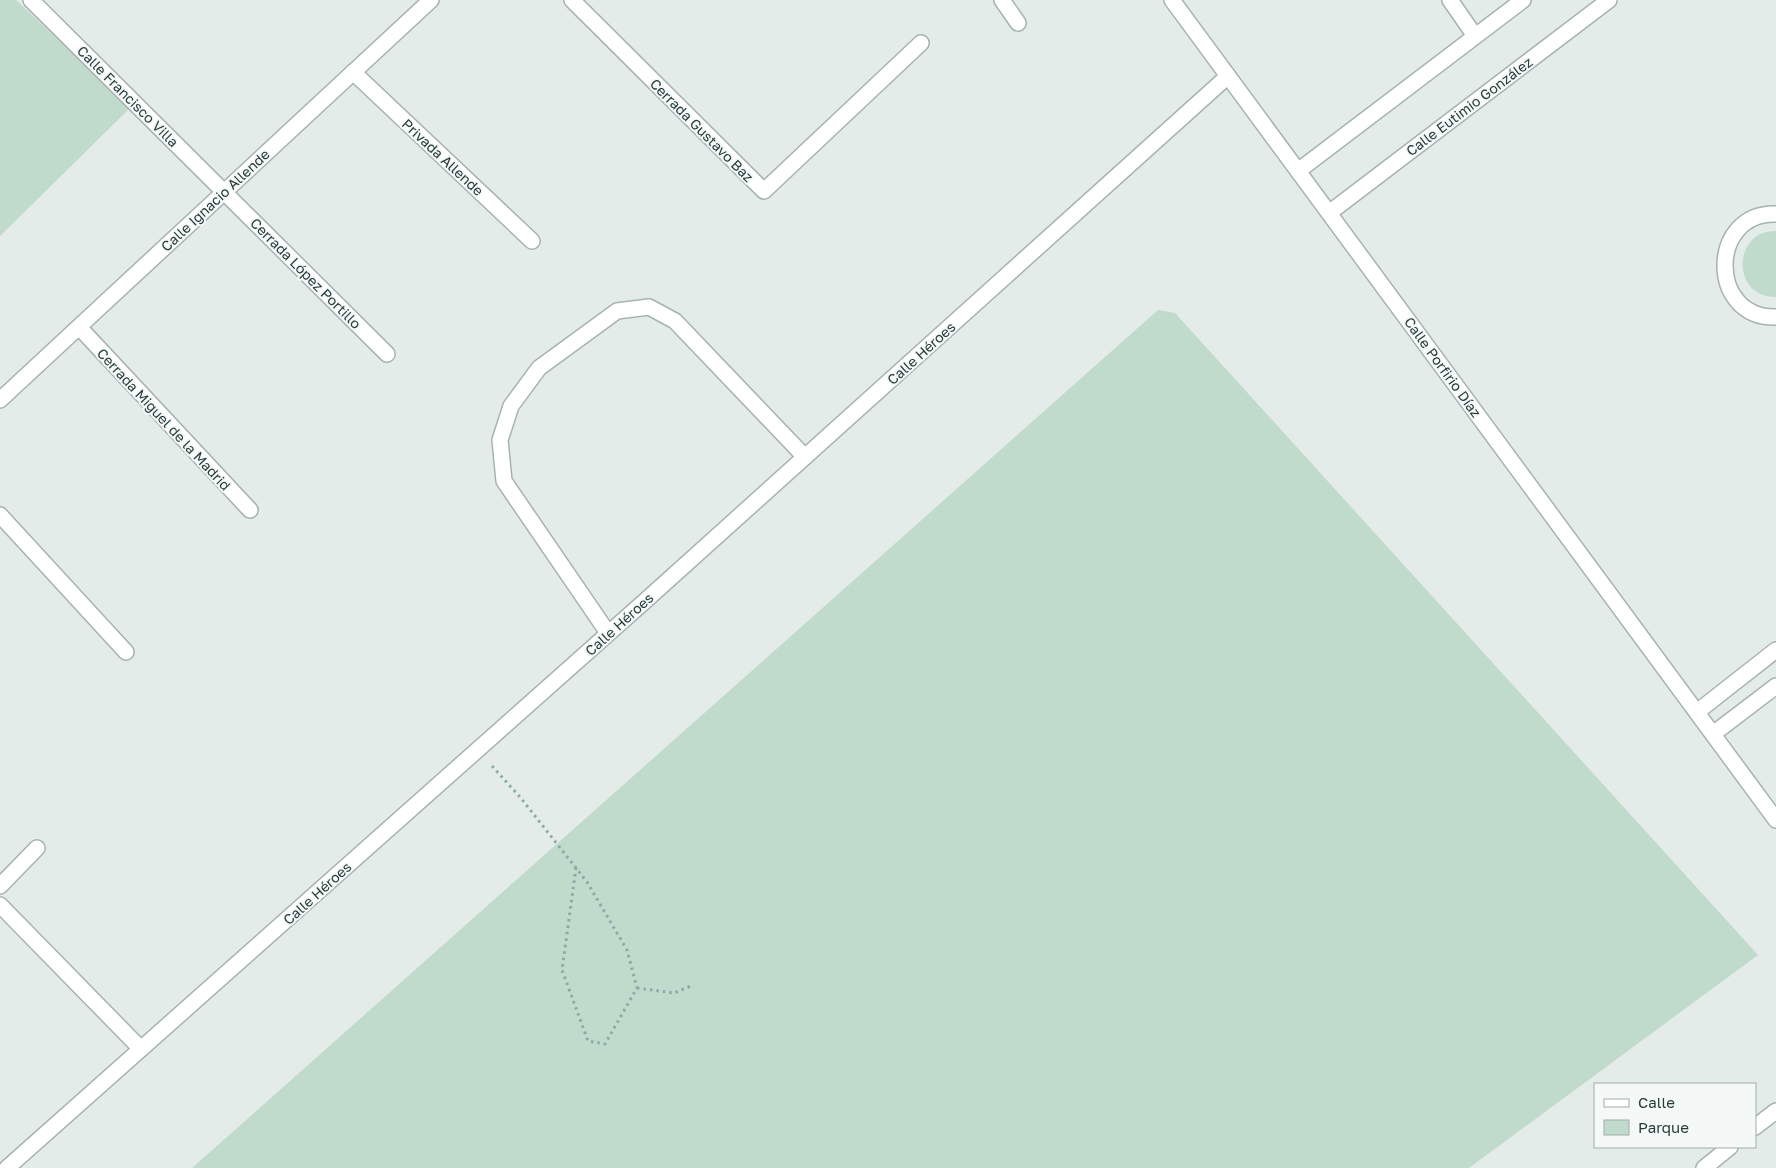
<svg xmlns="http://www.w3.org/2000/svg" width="1776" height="1168" viewBox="0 0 1776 1168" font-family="'Golos Text',sans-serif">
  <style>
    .green { fill: #c0dacc }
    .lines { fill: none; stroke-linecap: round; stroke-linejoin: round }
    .minor-casing { stroke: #a7b3b2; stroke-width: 18 }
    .tertiary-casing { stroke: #a7b3b2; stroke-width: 18 }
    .path { stroke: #88aba8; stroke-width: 3; stroke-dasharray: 2.5 4; stroke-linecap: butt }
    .minor { stroke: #fff; stroke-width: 15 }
    .tertiary { stroke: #fff; stroke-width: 15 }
    .labels { text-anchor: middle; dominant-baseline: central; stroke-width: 4; stroke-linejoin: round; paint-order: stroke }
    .street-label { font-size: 14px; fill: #263b3a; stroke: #f4f9f7 }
  </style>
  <rect width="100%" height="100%" fill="#e4ecea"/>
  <g class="green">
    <path d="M 0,0 L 16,0 L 130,108 L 0,236 Z"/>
    <path d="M 1776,231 L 1776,297 C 1731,298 1732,230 1776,231 Z"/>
    <path d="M 1158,310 L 1175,313 L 1758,955 L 1469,1168 L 192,1168 Z"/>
  </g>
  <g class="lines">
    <g class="minor-casing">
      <g id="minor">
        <path d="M 31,0 L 387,354"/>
        <path d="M 572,0 L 764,191 L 921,43"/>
        <path d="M 1002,0 L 1018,23"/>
        <path d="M 1172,0 L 1776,820"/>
        <path d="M 1450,0 L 1475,36"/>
        <path d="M 353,72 L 532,241"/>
        <path d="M 1298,171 L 1523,0"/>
        <path d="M 1329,213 L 1609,0"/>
        <path d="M 1776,214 C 1708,212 1708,319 1776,317"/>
        <path d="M 79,327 L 250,510"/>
        <path d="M 0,400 L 431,0"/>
        <path d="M 0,515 L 126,652"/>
        <path d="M 608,633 L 504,481 L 500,440 L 511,406 L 539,368 L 617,311 L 649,307 L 675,321 L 805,457"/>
        <path d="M 1697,712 L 1776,650"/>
        <path d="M 1713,734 L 1776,686"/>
        <path d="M 0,886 L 37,848"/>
        <path d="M 0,905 L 141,1049"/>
        <path d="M 7,1168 L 645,601 L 1228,76"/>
      </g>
    </g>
    <g class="tertiary-casing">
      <g id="tertiary">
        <path d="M 1755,1127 L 1776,1111"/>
        <path d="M 1704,1168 L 1730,1147"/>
      </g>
    </g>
    <g class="path">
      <path d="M 492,766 L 520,797 L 587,882 L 627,950 L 637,988 L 605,1044 L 588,1041 L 562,970 L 576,868"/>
      <path d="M 637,988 L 674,993 L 691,986"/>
    </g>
    <use href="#minor" class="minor"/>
    <use href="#tertiary" class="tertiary"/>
  </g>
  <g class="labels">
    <g class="street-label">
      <text transform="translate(128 96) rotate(45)">Calle Francisco Villa</text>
      <text transform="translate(1469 106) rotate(-37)">Calle Eutimio González</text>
      <text transform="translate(702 130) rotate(45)">Cerrada Gustavo Baz</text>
      <text transform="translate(443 157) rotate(43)">Privada Allende</text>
      <text transform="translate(215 200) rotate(-43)">Calle Ignacio Allende</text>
      <text transform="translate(306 273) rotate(45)">Cerrada López Portillo</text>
      <text transform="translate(921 353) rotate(-42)">Calle Héroes</text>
      <text transform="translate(1443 367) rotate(54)">Calle Porfirio Díaz</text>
      <text transform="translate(164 419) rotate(47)">Cerrada Miguel de la Madrid</text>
      <text transform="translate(619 624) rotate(-42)">Calle Héroes</text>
      <text transform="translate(317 893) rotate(-42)">Calle Héroes</text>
    </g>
  </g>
  <rect x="1594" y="1083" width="162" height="65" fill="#f4f9f7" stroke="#a2adab"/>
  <rect x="1604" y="1099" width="25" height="8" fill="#ffffff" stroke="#a2adab"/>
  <text x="1638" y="1108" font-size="15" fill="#263b3a">Calle</text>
  <rect x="1604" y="1120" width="25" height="15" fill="#c0dacc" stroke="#a2adab"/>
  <text x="1638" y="1133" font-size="15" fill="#263b3a">Parque</text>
</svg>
